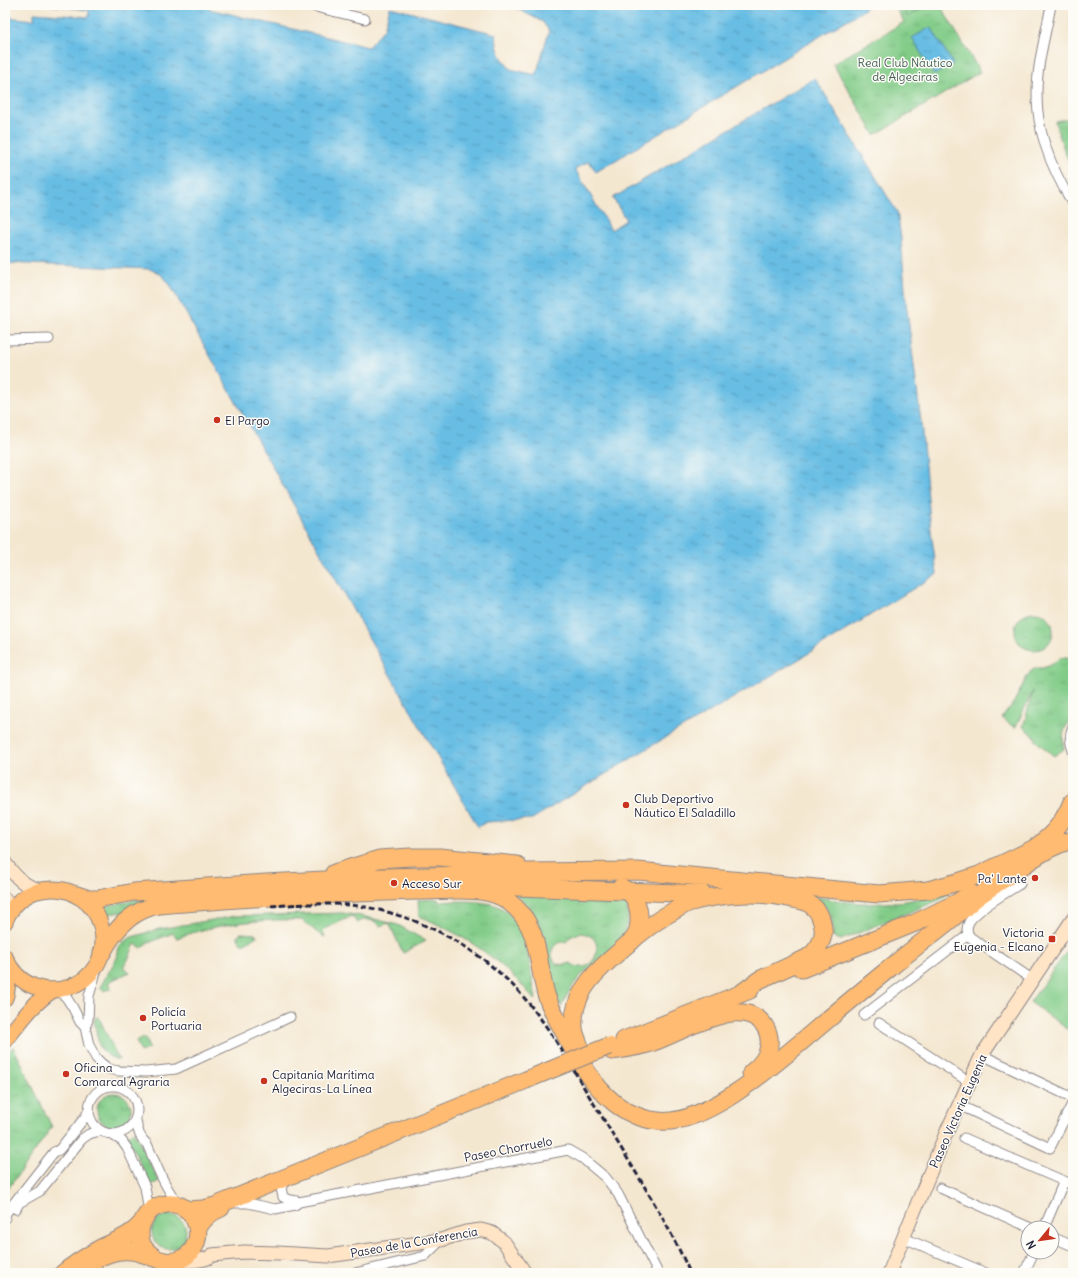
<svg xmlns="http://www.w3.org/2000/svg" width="1078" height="1278" viewBox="0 0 1078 1278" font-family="Delius,sans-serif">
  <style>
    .grass { fill: url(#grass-tufts); stroke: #527762; fill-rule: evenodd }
    .pitch { fill: #82cc88; stroke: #527762 }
    .water { fill: url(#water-ripples); stroke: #457090 }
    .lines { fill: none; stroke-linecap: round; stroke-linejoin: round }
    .street-casing { stroke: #8b8486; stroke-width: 11 }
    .secondary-casing { stroke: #8b8486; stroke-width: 15 }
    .primary-casing { stroke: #8b8486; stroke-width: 17 }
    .highway-casing { stroke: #8b8486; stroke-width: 19 }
    .street { stroke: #fff; stroke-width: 9 }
    .secondary { stroke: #ffe4c6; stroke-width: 13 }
    .primary { stroke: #ffbb71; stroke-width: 15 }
    .highway { stroke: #ffbb71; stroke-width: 17 }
    .rail { stroke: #22223b; stroke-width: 3; stroke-dasharray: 6 3; stroke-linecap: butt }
    .highway-bridge-casing { stroke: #8b8486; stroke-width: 19; stroke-linecap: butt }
    .highway-bridge { stroke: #ffbb71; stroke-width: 17 }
    .poi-dot { fill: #c8321e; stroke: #fdfcf7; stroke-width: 1.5 }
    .labels { text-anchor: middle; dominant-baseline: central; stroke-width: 3; stroke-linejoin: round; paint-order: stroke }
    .park-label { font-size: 12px; fill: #445e56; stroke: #fdfcf7 }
    .poi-label { font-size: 12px; fill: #22223b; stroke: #fdfcf7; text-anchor: start }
    .street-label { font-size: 12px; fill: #22223b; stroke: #fdfcf7 }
  </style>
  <defs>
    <pattern id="grass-tufts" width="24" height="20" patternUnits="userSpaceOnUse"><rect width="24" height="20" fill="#82cc88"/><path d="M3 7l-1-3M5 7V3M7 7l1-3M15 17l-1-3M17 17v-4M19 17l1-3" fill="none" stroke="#70af76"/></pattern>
    <pattern id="water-ripples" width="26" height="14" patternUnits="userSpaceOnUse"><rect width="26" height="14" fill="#68bde4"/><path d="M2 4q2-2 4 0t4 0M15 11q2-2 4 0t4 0" fill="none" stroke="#5599ba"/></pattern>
  </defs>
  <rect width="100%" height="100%" fill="#fdfcf7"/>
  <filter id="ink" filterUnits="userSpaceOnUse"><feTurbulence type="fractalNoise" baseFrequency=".025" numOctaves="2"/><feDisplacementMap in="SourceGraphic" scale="8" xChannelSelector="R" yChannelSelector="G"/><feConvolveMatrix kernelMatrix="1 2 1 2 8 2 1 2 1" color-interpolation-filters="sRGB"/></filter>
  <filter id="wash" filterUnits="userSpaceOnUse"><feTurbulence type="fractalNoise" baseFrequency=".012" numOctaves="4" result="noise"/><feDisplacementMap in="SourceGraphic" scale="16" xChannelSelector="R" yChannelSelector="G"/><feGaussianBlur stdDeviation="0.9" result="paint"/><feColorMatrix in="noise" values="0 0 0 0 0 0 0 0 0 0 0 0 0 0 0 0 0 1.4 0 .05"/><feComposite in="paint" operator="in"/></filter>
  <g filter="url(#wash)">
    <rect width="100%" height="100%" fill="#f4e7d0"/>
    <g class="grass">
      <path d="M 894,5 L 940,5 L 980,72 L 875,135 L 833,64 L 904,22 Z"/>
      <path d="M 1073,118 L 1073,170 L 1064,150 L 1055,121 Z"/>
      <circle cx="1034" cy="631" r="19"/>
      <path d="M 1061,658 L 1067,658 L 1073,660 L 1073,717 C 1063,728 1062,734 1064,749 L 1054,756 L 1036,741 L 1035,737 L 1023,727 L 1033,691 L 1015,728 L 1002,718 L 1014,702 L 1027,677 L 1031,671 L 1036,668 L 1043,668 L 1048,666 Z"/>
      <path d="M 520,891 L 626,903 C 637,940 599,955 579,978 C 571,987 566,997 561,1007 C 557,998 553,988 552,978 C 545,943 546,918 515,894 ZM 579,933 C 612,934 594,981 570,963 L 565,965 L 557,964 C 547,955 552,941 566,942 L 570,937 Z"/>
      <path d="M 950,891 L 942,899 L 841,940 L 832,937 C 835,918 829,910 816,897 C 830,899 845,902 859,903 C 890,905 920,900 950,891 Z"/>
      <path d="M 143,898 L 144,902 L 125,912 L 106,914 L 102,907 Z"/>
      <path d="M 438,899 L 439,902 C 456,901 474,900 491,904 C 511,908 524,932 527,950 C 531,966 532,983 536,999 L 534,1000 C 529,993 523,985 516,979 C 489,951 455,931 419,916 L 418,900 Z"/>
      <path d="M 343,913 L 366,917 L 398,925 L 426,941 L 403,953 L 389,923 L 380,926 L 376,922 L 365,919 L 357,923 L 352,916 L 325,929 L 323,931 L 325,937 C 315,933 310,925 302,920 C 259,919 217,923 177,938 L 173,933 L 146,944 L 142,948 L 135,944 L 124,968 L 130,972 L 108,982 L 111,988 L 104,991 L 100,987 L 117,958 L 119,946 L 122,943 L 132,937 L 159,929 L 236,916 Z"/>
      <path d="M 241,933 L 256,934 L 257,936 L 243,944 L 241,944 L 238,938 L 238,935 Z"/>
      <path d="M 98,1016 L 119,1060 C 110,1058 103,1053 99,1045 L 94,1020 Z"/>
      <path d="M 145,1038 L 149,1048 L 141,1052 L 136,1041 Z"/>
      <path d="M 13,1046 L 52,1127 L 5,1193 L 5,1057 Z"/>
      <circle cx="114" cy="1110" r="17"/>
      <path d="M 134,1131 L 159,1181 L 151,1185 L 129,1141 L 126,1137 Z"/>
      <circle cx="169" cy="1232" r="17"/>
    </g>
    <g class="pitch">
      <path d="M 901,5 L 928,5 L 908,17 Z"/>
      <path d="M 1073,943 L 1073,1033 L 1030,1002 Z"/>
    </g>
    <g class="water">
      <path d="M 50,5 L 210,5 L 209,9 L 368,47 L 384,29 L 390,7 L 496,34 C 496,50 501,57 510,69 L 536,75 L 549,31 L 543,22 L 510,5 L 863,5 L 865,9 L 596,172 L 589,161 L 575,169 L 611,230 L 626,220 L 613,198 L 815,78 L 897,212 L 901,238 L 906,302 L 921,422 L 931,531 L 937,574 L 801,658 L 653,745 L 532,819 L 486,822 L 478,827 L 362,626 L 169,283 L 162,275 L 150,269 L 5,263 L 5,17 L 34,20 L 34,13 L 89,17 L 89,10 Z"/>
      <path d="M 931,27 L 953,64 L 934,75 L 912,38 Z"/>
    </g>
  </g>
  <g filter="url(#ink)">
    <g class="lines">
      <g class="street-casing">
        <g id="street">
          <path d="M 307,5 L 365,19"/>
          <path d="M 1051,5 C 1046,34 1037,63 1037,92 C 1036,133 1052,170 1073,204"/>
          <path d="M 5,340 L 49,339"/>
          <path d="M 1073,726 C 1069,735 1070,742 1073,751"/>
          <path d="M 1020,884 C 1007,892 976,910 969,922 C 966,928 967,933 970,937 L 1033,980"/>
          <path d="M 56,990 L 66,997 L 73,1008 L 80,1022 L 85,1027 L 89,1045 L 96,1058 L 101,1063 L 109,1069 L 118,1071 L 146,1072 L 176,1069 L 290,1017"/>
          <path d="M 864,1015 L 968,935"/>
          <path d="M 879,1023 L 969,1082"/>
          <path d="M 85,1027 L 88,1020 L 89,996 L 97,969"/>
          <path d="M 982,1055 L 1073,1098"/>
          <circle cx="113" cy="1110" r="24"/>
          <path d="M 959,1105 L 1050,1148 L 1073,1102"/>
          <path d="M 136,1120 C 137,1129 139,1138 147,1144 C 155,1162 166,1191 179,1204"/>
          <path d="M 112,1135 L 122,1141 L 127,1148 L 145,1187 L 149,1212"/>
          <path d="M 964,1138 L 1073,1185"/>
          <path d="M 283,1184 L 281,1188 L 283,1197 C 288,1201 293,1199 299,1202"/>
          <path d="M 940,1188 L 1031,1228"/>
          <path d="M 236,1203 L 248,1203 L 275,1209 L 295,1205 L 299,1202 L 568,1150 L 582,1158 L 606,1178 L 618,1194 L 658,1273"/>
          <path d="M 16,1209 L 19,1203 L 40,1191 L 82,1139 L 89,1134 L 100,1131"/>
          <path d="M 5,1218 L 6,1213 L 54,1152 L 59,1150 L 86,1116 L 89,1109"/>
          <path d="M 1044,1228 L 1064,1181"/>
          <path d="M 1052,1237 L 1073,1246"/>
          <path d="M 904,1238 L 986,1273"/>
          <path d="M 355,1273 L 425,1256 L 441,1240"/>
          <path d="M 1024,1273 L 1034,1252"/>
        </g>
      </g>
      <g class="secondary-casing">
        <g id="secondary">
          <path d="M 5,863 C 15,876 25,888 42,890"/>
          <path d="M 5,899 L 7,904 L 6,919"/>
          <path d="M 177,1261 C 186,1261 206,1262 212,1255 L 244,1252 L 278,1253 L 328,1256 L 441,1240 L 466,1232 L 481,1230 L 492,1233 L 504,1242 L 525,1273"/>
          <path d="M 889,1273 L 947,1131 L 982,1055 L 1073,919"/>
        </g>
      </g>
      <g class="primary-casing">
        <g id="primary">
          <path d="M 5,922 C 9,909 21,897 34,892 C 49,887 67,888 80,897 C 90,904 98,914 101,926 C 117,988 31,1017 5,957"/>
          <path d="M 5,998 C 9,988 7,977 10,967"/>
          <path d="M 5,1041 C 20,1022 33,1003 53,990"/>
        </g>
      </g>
      <g class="highway-casing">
        <g id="highway">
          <path d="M 1025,855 C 1048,839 1061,828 1072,802"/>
          <path d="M 334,873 L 379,859 L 411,857 L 440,857 L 517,865"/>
          <path d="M 621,887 C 627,890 632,894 635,900 C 641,912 641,932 631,942"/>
          <path d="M 487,890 L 495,886 L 517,887 L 703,894"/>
          <path d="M 77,895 L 89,899 L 97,899 L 134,892 L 266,883 L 384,877 L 512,874 L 522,872 L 638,871 L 879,894 L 928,890 L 958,882 L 979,875 L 1035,848"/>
          <path d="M 966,903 L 976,898 C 990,888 1004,879 1018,869 C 1035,857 1052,845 1073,840"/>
          <path d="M 102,953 C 112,934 127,915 148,908 C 155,905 163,905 170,904 C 192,902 214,901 237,899 C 298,896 358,892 420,891 C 439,891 469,888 486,892 C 497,894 507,899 515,907 C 540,930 537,963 546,994 C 550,1008 558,1021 565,1034 C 585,1072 609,1116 658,1121 C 706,1127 778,1061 813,1032 C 839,1010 864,989 890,968 C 918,944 949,923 976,898"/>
          <path d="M 802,969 L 915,923 L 958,902 L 971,893"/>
          <path d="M 624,1040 L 750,990"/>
          <path d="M 580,1047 C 578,1041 574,1033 574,1027 C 572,997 591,976 612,958 C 631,941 650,924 672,912 C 677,909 683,905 688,903 C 721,893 760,891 793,899 C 799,900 806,901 811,905 C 818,910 822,919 823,928 C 825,940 816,952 807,958 L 759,980 L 740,994"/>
          <path d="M 612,1051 C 624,1049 639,1047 651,1043 C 664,1038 677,1032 690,1026 C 712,1018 746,1001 764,1025 C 768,1031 770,1038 769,1045 C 768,1057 760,1066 751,1073"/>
          <path d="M 187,1210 L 203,1209 L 215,1206 L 526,1080"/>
          <path d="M 198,1228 C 203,1219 211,1212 221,1208"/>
          <path d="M 63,1273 C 74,1264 87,1256 99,1249 C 116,1240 128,1238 141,1224"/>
          <path d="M 76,1273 C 94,1259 113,1247 137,1252 C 153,1256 167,1267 183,1258 C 210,1243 197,1201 167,1204 C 147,1206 135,1226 142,1244 C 145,1251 151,1255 157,1259"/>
        </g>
      </g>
      <use href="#street" class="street"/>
      <use href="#secondary" class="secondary"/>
      <use href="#primary" class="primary"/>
      <use href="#highway" class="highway"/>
      <path class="rail" d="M 271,906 C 302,904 334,902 365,907 C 431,919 494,957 534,1010 C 559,1042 579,1081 601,1115 C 632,1167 666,1218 690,1273"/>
      <g class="highway-bridge-casing">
        <path id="highway-bridge" d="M 526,1080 L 609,1046"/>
      </g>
      <use href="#highway-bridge" class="highway-bridge"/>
    </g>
  </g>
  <g class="poi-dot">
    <circle cx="217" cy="420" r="4"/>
    <circle cx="626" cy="805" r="4"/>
    <circle cx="1035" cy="878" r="4"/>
    <circle cx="394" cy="883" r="4"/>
    <rect x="1048" y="935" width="8" height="8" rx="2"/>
    <circle cx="143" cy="1018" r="4"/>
    <circle cx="66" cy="1074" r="4"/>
    <circle cx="264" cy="1081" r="4"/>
  </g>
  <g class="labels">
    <g class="park-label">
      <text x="905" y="62">Real Club Náutico<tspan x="905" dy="14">de Algeciras</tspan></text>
    </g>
    <g class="poi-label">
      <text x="225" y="420">El Pargo</text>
      <text x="634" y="798">Club Deportivo<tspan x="634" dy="14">Náutico El Saladillo</tspan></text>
      <text x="1027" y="878" text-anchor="end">Pa' Lante</text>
      <text x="402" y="883">Acceso Sur</text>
      <text x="1044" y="932" text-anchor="end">Victoria<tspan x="1044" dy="14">Eugenia - Elcano</tspan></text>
      <text x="151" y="1011">Policía<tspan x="151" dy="14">Portuaria</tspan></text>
      <text x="74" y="1067">Oficina<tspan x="74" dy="14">Comarcal Agraria</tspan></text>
      <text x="272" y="1074">Capitanía Marítima<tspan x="272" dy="14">Algeciras-La Línea</tspan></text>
    </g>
    <g class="street-label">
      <text transform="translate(958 1111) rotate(-66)">Paseo Victoria Eugenia</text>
      <text transform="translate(508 1149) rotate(-11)">Paseo Chorruelo</text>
      <text transform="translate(414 1242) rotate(-10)">Paseo de la Conferencia</text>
    </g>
  </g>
  <rect width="1078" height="1278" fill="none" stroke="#fdfcf7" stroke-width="20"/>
  <g transform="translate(1040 1240) rotate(241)"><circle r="19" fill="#fdfcf7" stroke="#a5a5ac"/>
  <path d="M0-3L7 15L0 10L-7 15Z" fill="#c8321e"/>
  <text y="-6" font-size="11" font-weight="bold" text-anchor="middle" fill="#22223b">N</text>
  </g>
</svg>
